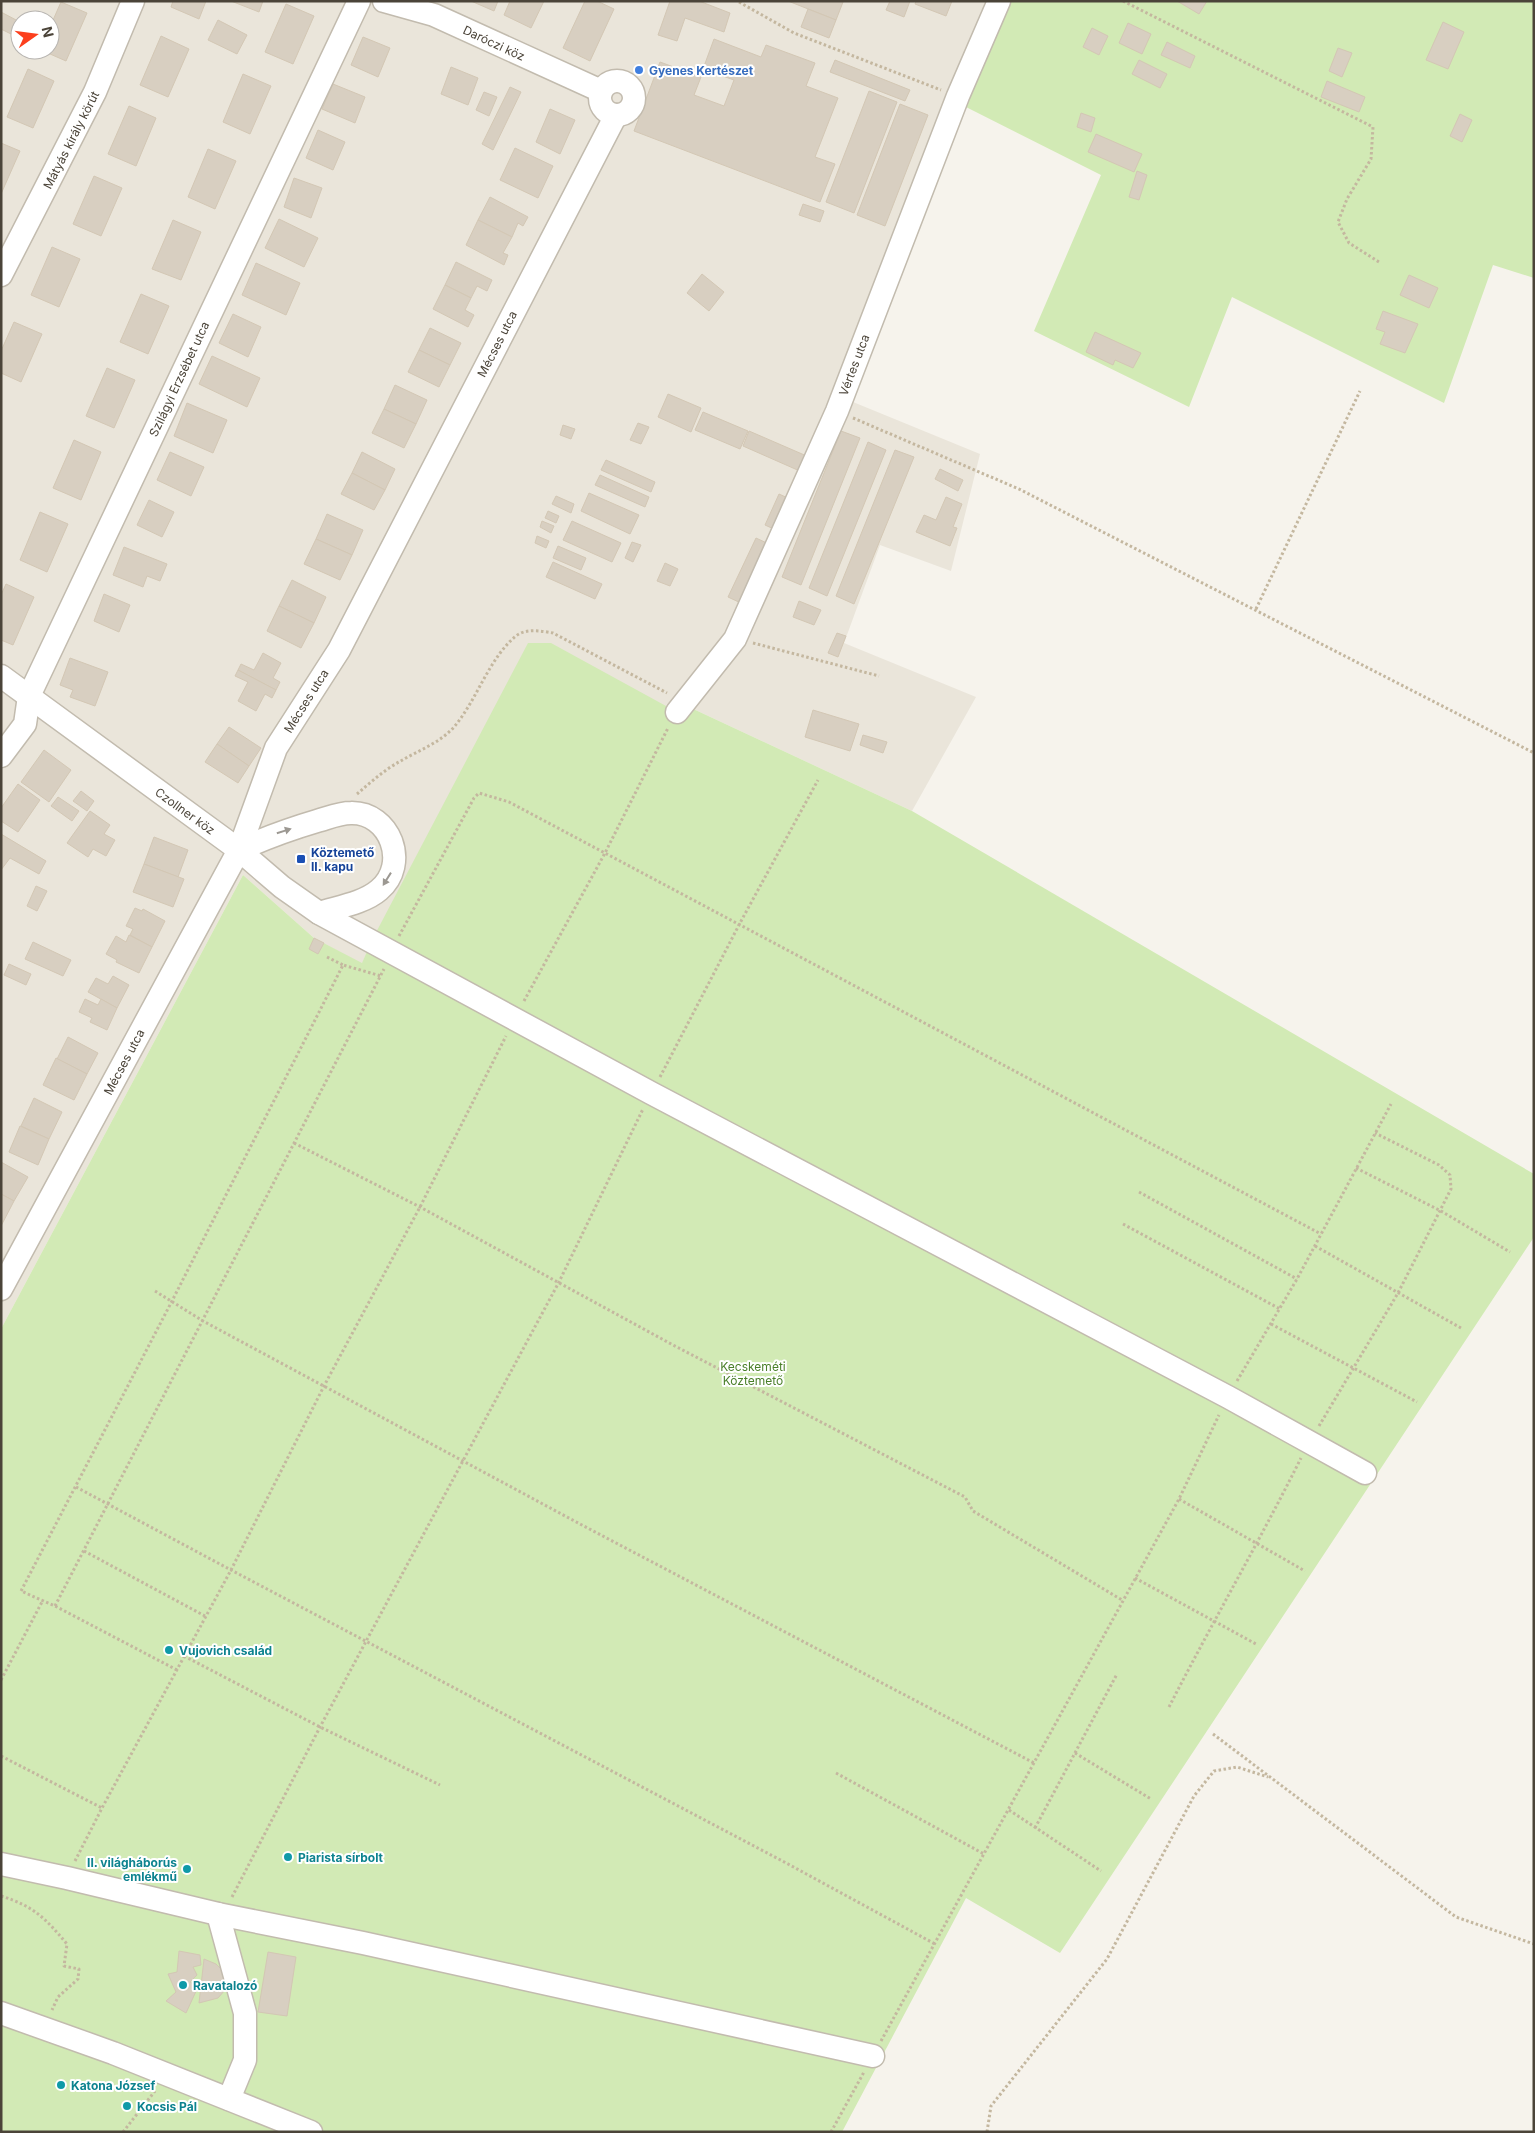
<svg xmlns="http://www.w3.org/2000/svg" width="1535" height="2133" viewBox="0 0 1535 2133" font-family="Inter,sans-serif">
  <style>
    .residential { fill: #eae5da; fill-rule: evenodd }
    .green { fill: #d2eab5 }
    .building { fill: #d8cfc1; stroke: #d3c7b4 }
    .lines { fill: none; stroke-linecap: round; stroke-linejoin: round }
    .minor-casing { stroke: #c2bbae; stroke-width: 25 }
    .path { stroke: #c4b79f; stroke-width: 3; stroke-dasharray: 2.5 2.5; stroke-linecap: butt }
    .minor { stroke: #fff; stroke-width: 22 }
    .oneway { fill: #9c9892 }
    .shop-dot { fill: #3f7fe0; stroke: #fff; stroke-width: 2 }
    .transit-dot { fill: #1a4fb4; stroke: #fff; stroke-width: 2 }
    .culture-dot { fill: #0f9aa8; stroke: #fff; stroke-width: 2 }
    .labels { text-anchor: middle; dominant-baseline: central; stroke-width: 4; stroke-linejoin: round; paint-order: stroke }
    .street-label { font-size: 12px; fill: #4b4439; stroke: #fff }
    .shop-label { font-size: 12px; font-weight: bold; fill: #366cbe; stroke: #fff; text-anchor: start }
    .transit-label { font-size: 12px; font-weight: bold; fill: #164399; stroke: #fff; text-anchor: start }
    .park-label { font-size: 12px; fill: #4a7f2a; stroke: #fff }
    .culture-label { font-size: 12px; font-weight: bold; fill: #0d838f; stroke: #fff; text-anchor: start }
  </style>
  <rect width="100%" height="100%" fill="#f6f3ec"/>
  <path class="residential" d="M 1,1 L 1006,1 L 962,105 L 853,402 L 980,454 L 951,571 L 880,545 L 844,643 L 976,697 L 912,811 L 689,707 L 371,942 L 362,964 L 314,938 L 243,875 L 1,1329 ZM 20,20 L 50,20 L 50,50 L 20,50 Z"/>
  <g class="green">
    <path d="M 1006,1 L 1534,1 L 1534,278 L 1493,265 L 1444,403 L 1232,297 L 1189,407 L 1034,331 L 1101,175 L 962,105 Z"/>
    <path d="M 528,643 L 551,643 L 677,712 L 689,707 L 912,811 L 1534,1174 L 1534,1237 L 1060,1953 L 966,1898 L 842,2132 L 1,2132 L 1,1329 L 243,875 L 314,938 L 362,963 L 371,942 Z"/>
  </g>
  <g class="building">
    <path d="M 173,1 L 206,1 L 199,19 L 171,7 Z"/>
    <path d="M 231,1 L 263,1 L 259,12 Z"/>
    <path d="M 471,1 L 498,1 L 494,11 Z"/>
    <path d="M 510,1 L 544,1 L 531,28 L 504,15 Z"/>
    <path d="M 585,1 L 597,1 L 614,9 L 590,61 L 563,48 Z"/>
    <path d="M 670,1 L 699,1 L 730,13 L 724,32 L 685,18 L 677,41 L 658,35 Z"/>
    <path d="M 788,1 L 842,1 L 843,2 L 836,20 Z"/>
    <path d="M 890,1 L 910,1 L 904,17 L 886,10 Z"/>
    <path d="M 916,1 L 952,1 L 946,16 L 915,4 Z"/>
    <path d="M 1177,1 L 1207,1 L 1199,14 Z"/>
    <path d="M 61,2 L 87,13 L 66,61 L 41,50 L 50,50 L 50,27 Z"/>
    <path d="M 286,4 L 314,16 L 293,64 L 265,52 Z"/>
    <path d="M 808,9 L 836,20 L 829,38 L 801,27 Z"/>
    <path d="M 1,12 L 18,21 L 11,34 L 1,29 Z"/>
    <path d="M 218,20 L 247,35 L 237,54 L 208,40 Z"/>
    <path d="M 1443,22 L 1464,32 L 1448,69 L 1426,60 Z"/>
    <path d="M 1128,23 L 1151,34 L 1142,54 L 1119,43 Z"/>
    <path d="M 1092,28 L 1108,36 L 1099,55 L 1083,47 Z"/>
    <path d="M 161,36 L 189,49 L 168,97 L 140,85 Z"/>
    <path d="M 363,37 L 390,48 L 378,77 L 351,65 Z"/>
    <path d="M 714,39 L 761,57 L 766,45 L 815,63 L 806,86 L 838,98 L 815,157 L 835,164 L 820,202 L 634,131 L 660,62 L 701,77 L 694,95 L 724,106 L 734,80 L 703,69 Z"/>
    <path d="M 1167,42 L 1195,56 L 1190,68 L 1161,55 Z"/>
    <path d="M 1338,48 L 1352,53 L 1342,77 L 1329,71 Z"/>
    <path d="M 835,60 L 910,90 L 905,101 L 830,72 Z"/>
    <path d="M 1139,60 L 1167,74 L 1160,88 L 1132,74 Z"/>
    <path d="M 451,67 L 478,78 L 468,105 L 441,94 Z"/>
    <path d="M 28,69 L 54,81 L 33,128 L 7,117 Z"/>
    <path d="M 243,74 L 271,86 L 250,134 L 223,122 Z"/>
    <path d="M 1327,81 L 1365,97 L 1359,112 L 1321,97 Z"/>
    <path d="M 333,84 L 365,97 L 355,123 L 322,109 Z"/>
    <path d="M 510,87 L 521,92 L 493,150 L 482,144 Z"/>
    <path d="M 869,91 L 897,102 L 854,213 L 826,202 Z"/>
    <path d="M 484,92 L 497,97 L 489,116 L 476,110 Z"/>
    <path d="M 900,104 L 928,115 L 885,226 L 857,215 Z"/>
    <path d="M 129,106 L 156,118 L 136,166 L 108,154 Z"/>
    <path d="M 550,109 L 575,120 L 560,154 L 536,142 Z"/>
    <path d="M 1081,113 L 1095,118 L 1091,132 L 1077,127 Z"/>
    <path d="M 1460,114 L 1472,120 L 1462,142 L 1450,136 Z"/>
    <path d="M 318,130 L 345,142 L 333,170 L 306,158 Z"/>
    <path d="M 1096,134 L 1142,154 L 1134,172 L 1088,152 Z"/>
    <path d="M 1,143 L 20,151 L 1,194 Z"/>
    <path d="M 515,148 L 553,166 L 538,198 L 500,180 Z"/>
    <path d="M 208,149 L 236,161 L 215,209 L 188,197 Z"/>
    <path d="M 1137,171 L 1147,175 L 1139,200 L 1129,197 Z"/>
    <path d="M 94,176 L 122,188 L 101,236 L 73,224 Z"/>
    <path d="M 294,178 L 322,188 L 311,218 L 284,207 Z"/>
    <path d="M 490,197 L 528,217 L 523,226 L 518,223 L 512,237 L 478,220 Z"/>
    <path d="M 803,204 L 824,211 L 820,222 L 799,215 Z"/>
    <path d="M 279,219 L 318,238 L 304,267 L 265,248 Z"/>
    <path d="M 173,220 L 201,232 L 181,280 L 152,269 Z"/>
    <path d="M 478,220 L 512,237 L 503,253 L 508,255 L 504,265 L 466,245 Z"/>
    <path d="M 52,247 L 80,259 L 59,307 L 31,295 Z"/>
    <path d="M 456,262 L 492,280 L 487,291 L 477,286 L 471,298 L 445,285 Z"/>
    <path d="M 256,263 L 300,283 L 286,315 L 242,295 Z"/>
    <path d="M 702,274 L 724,292 L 709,311 L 687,293 Z"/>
    <path d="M 1409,275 L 1438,288 L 1429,308 L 1400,295 Z"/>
    <path d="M 445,285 L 471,298 L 465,310 L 474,315 L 468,327 L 433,309 Z"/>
    <path d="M 141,294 L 169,306 L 148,354 L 120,342 Z"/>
    <path d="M 1383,311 L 1418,324 L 1405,353 L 1380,344 L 1385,332 L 1376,329 Z"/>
    <path d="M 233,314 L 261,327 L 248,357 L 219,343 Z"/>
    <path d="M 14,322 L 42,334 L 21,382 L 1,373 L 1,351 Z"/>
    <path d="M 430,328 L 461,343 L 450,365 L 419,350 Z"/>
    <path d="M 1095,332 L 1141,353 L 1133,368 L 1115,360 L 1113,365 L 1086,352 Z"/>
    <path d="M 419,350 L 450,365 L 439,387 L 408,372 Z"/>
    <path d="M 212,356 L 260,378 L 247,407 L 199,384 Z"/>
    <path d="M 107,368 L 135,380 L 114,428 L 86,416 Z"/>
    <path d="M 395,385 L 427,400 L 416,424 L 384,409 Z"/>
    <path d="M 668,394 L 701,408 L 691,432 L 658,417 Z"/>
    <path d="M 187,403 L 227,420 L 213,453 L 174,436 Z"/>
    <path d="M 384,409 L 416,424 L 404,448 L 372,433 Z"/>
    <path d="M 703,412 L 748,431 L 740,449 L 695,430 Z"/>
    <path d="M 638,423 L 649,427 L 641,444 L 630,440 Z"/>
    <path d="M 563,425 L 575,429 L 571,439 L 560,435 Z"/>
    <path d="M 749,431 L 809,457 L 802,472 L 743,446 Z"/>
    <path d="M 841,431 L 860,438 L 801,585 L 782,577 Z"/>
    <path d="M 74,440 L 101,452 L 81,500 L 53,488 Z"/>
    <path d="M 868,442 L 886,450 L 827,596 L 809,588 Z"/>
    <path d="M 895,450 L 914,457 L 854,604 L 836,596 Z"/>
    <path d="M 170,452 L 204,467 L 191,496 L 157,480 Z"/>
    <path d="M 362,452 L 395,469 L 385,490 L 352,473 Z"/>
    <path d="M 606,460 L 655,482 L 651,492 L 601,470 Z"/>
    <path d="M 940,469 L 963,480 L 958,491 L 935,479 Z"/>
    <path d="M 352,473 L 385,490 L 374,510 L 341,494 Z"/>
    <path d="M 600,475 L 649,497 L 645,507 L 595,485 Z"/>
    <path d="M 589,493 L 639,515 L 630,534 L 581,511 Z"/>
    <path d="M 779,494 L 790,499 L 776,530 L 765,525 Z"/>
    <path d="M 556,496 L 574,504 L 571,513 L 552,504 Z"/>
    <path d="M 946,497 L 962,504 L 953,527 L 957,528 L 950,546 L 916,532 L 924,515 L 936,520 Z"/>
    <path d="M 149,500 L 174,512 L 162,537 L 137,525 Z"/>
    <path d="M 548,511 L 559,516 L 556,523 L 545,518 Z"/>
    <path d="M 40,512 L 68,524 L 47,572 L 20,560 Z"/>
    <path d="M 327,514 L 363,530 L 352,555 L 316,539 Z"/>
    <path d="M 542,521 L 554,526 L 551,533 L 540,527 Z"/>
    <path d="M 572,521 L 621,543 L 612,562 L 563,540 Z"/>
    <path d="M 537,536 L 549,541 L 546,548 L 535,543 Z"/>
    <path d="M 756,538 L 771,545 L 743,604 L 728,597 Z"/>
    <path d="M 316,539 L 352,555 L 340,580 L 304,564 Z"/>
    <path d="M 632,542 L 641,545 L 633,562 L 625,558 Z"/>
    <path d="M 558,546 L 586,558 L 581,570 L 553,558 Z"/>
    <path d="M 124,547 L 167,564 L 160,581 L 147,576 L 143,587 L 113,575 Z"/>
    <path d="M 553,562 L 602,584 L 595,599 L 546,577 Z"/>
    <path d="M 665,563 L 678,569 L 670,586 L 657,581 Z"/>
    <path d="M 292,580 L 326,597 L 314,623 L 279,606 Z"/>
    <path d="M 6,584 L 34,597 L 13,645 L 1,640 L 1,595 Z"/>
    <path d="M 104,594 L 130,605 L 119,632 L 94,621 Z"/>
    <path d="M 799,601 L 821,610 L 814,625 L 793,617 Z"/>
    <path d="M 279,606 L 314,623 L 301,648 L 267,631 Z"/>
    <path d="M 837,633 L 846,636 L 838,657 L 828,653 Z"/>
    <path d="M 263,653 L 281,663 L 273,678 L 280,682 L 276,690 L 238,670 L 241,664 L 254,670 Z"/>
    <path d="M 70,658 L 108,672 L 95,706 L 70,697 L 73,690 L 60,685 Z"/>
    <path d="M 238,670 L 276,690 L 272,698 L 265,694 L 256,711 L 238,701 L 248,682 L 235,676 Z"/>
    <path d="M 813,710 L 859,724 L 850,751 L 805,737 Z"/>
    <path d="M 229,727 L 261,748 L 249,766 L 217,744 Z"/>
    <path d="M 863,735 L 887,742 L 883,753 L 860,745 Z"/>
    <path d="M 217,744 L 249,766 L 238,783 L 205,762 Z"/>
    <path d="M 44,750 L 71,770 L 49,802 L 21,782 Z"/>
    <path d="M 18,784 L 40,800 L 18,832 L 1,821 L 1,808 Z"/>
    <path d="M 81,791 L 94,801 L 87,811 L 73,801 Z"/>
    <path d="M 58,797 L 79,811 L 72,821 L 51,806 Z"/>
    <path d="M 90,811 L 110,825 L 104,834 L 115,840 L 106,856 L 93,849 L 88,857 L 67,843 Z"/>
    <path d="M 1,834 L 46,861 L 39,874 L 10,858 L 1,870 Z"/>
    <path d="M 154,837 L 188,850 L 178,877 L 144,864 Z"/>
    <path d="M 144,864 L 184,879 L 173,907 L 133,892 Z"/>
    <path d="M 36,886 L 47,891 L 37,911 L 27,906 Z"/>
    <path d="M 135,908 L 142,911 L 143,909 L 165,921 L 152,947 L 130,935 L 133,929 L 126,926 Z"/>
    <path d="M 129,935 L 152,947 L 139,973 L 116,962 L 117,960 L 106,954 L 116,936 L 126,942 Z"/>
    <path d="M 314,938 L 324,943 L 318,954 L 309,949 Z"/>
    <path d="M 33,942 L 71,960 L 63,976 L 25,959 Z"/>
    <path d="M 9,964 L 31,974 L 26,985 L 4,975 Z"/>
    <path d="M 113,976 L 129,985 L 117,1008 L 88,992 L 96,978 L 108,984 Z"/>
    <path d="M 85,999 L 98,1005 L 101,999 L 117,1008 L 107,1030 L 90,1022 L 92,1018 L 79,1012 Z"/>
    <path d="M 68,1037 L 98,1053 L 87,1074 L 57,1059 Z"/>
    <path d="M 56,1058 L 87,1074 L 74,1100 L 43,1085 Z"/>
    <path d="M 34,1098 L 62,1112 L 49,1139 L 21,1126 Z"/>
    <path d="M 20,1126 L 49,1139 L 38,1165 L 9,1152 Z"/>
    <path d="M 1,1162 L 28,1177 L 14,1201 L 1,1194 Z"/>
    <path d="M 1,1194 L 14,1201 L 1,1226 Z"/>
    <path d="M 179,1951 L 200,1955 L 201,1965 L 193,1967 L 197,1975 L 190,1982 L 198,1987 L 186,2013 L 166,2001 L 176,1992 L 168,1974 L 177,1972 Z"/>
    <path d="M 268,1952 L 296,1957 L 287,2016 L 258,2012 Z"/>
    <path d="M 204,1959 L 216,1964 L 225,1973 L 225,1990 L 218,1998 L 199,2003 Z"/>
  </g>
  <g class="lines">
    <g class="minor-casing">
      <g id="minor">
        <path d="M 384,1 L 434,15 L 601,91"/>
        <circle cx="617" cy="98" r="17"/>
        <path d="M 1,275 L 95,92 L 133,1"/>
        <path d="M 1,676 L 239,850 L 282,887 L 319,913 L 651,1093 L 1228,1397 L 1365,1473"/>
        <path d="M 677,712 L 735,639 L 837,411 L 958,96 L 999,1"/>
        <path d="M 1,756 L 25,724 L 29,696 L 359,1"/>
        <path d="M 239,850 C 265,838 290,829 317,821 C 328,818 339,813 351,813 C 390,812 410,864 379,890 C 364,903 338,907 319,913"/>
        <path d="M 1,1289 L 239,850 L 276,748 L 339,650 L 616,115"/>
        <path d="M 1,1864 L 67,1878 L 218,1914 L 363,1943 L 873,2056"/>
        <path d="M 218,1914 L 245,2013 L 245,2060 L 229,2099"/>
        <path d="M 1,2013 L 113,2053 L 311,2132"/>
      </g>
    </g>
    <g class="path">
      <path d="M 1123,1 L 1373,127 L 1371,159 L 1347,199 L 1338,222 L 1349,243 L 1379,262"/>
      <path d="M 739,2 L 794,33 L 941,90"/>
      <path d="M 853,418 L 1019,489 L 1534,753"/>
      <path d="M 1256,609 L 1360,391"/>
      <path d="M 753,643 L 879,676"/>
      <path d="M 357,794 C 370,783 384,770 399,762 C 417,751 440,743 454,727 C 477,700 489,658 516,636 C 526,628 542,631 553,633 L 667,693"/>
      <path d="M 399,936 L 474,798 L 479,793 L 509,802 L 1321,1234"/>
      <path d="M 327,957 L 343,965"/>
      <path d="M 524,1001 L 605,853 L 668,728"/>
      <path d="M 660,1077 L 740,923 L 818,780"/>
      <path d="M 294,1143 L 420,1207 L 673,1345 L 965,1497 L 973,1511 L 1122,1600"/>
      <path d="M 1356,1168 L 1441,1211 L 1510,1252"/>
      <path d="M 1139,1192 L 1297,1279"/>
      <path d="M 1123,1224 L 1280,1309"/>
      <path d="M 1315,1246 L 1461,1328"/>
      <path d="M 155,1291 L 203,1321 L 580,1524 L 1034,1763"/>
      <path d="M 1271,1324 L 1417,1402"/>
      <path d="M 1237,1381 L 1297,1279 L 1391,1104"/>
      <path d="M 1319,1426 L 1398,1293 L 1451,1189 L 1450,1175 L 1439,1165 L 1375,1133"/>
      <path d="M 76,1487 L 231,1570 L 788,1864 L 935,1944"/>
      <path d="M 1179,1499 L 1305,1571"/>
      <path d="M 84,1551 L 205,1616"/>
      <path d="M 1135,1578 L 1256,1644"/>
      <path d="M 55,1606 L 384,969"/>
      <path d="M 184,1656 L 320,1727 L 440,1785"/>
      <path d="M 177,1670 L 55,1606 L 21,1591 L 172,1301 L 343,965 L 381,976"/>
      <path d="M 1,1680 L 43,1600"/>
      <path d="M 1169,1707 C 1212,1623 1259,1542 1301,1458"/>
      <path d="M 1213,1734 L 1456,1917 L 1534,1944"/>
      <path d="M 1075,1753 L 1151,1799"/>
      <path d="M 1,1756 L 102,1808"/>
      <path d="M 836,1773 L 984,1854"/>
      <path d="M 1009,1810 L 1101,1871"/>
      <path d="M 1035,1828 L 1117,1674"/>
      <path d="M 75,1861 L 102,1808 L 231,1570 L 324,1386 L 420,1207 L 506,1036"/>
      <path d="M 1,1896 C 34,1906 46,1919 67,1944 L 64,1966 L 79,1969 L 78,1979 L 58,1997 L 52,2010"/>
      <path d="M 232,1897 L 320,1727 L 559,1282 L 643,1109"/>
      <path d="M 881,2041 L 1179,1499 L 1219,1415"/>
      <path d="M 123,2132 L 155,2091"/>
      <path d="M 831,2132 L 864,2072"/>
      <path d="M 987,2132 L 991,2106 L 1107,1959 L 1194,1796 L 1214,1771 L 1237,1767 L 1268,1777"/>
    </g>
    <use href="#minor" class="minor"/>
  </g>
  <defs><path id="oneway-solid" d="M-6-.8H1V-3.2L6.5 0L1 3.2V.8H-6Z" transform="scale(1.25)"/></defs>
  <g class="oneway">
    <use href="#oneway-solid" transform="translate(284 831) rotate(-17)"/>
    <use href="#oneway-solid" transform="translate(387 879) rotate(122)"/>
  </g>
  <circle class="shop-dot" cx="639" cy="70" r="5"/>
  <rect class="transit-dot" x="296" y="854" width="10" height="10" rx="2.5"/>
  <g class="culture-dot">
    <circle cx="169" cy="1650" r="5"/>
    <circle cx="288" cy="1857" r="5"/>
    <circle cx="187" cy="1869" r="5"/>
    <circle cx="183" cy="1985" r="5"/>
    <circle cx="61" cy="2085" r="5"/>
    <circle cx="127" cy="2106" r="5"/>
  </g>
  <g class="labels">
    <g class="street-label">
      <text transform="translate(494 43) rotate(25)">Daróczi köz</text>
      <text transform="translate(71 140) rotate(-63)">Mátyás király körút</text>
      <text transform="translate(497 344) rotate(-63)">Mécses utca</text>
      <text transform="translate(854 365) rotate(-69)">Vértes utca</text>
      <text transform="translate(179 379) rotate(-65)">Szilágyi Erzsébet utca</text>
      <text transform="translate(306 701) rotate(-58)">Mécses utca</text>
      <text transform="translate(185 811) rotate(36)">Czollner köz</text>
      <text transform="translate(124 1062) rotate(-62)">Mécses utca</text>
    </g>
    <g class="shop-label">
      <text x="649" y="70">Gyenes Kertészet</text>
    </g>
    <g class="transit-label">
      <text x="311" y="852">Köztemető<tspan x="311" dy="14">II. kapu</tspan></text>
    </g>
    <g class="park-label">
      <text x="753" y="1366">Kecskeméti<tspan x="753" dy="14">Köztemető</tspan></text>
    </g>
    <g class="culture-label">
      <text x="179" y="1650">Vujovich család</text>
      <text x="298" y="1857">Piarista sírbolt</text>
      <text x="177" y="1862" text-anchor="end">II. világháborús<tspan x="177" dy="14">emlékmű</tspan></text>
      <text x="193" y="1985">Ravatalozó</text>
      <text x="71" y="2085">Katona József</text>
      <text x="137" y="2106">Kocsis Pál</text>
    </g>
  </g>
  <rect width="1535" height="2133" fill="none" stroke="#4b4439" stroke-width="5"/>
  <g transform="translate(35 35) rotate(76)"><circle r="24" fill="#ffffff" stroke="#b7b4b0"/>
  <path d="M0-4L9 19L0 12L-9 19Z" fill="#fc3f1d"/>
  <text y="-8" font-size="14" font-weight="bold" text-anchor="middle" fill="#4b4439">N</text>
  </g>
</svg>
